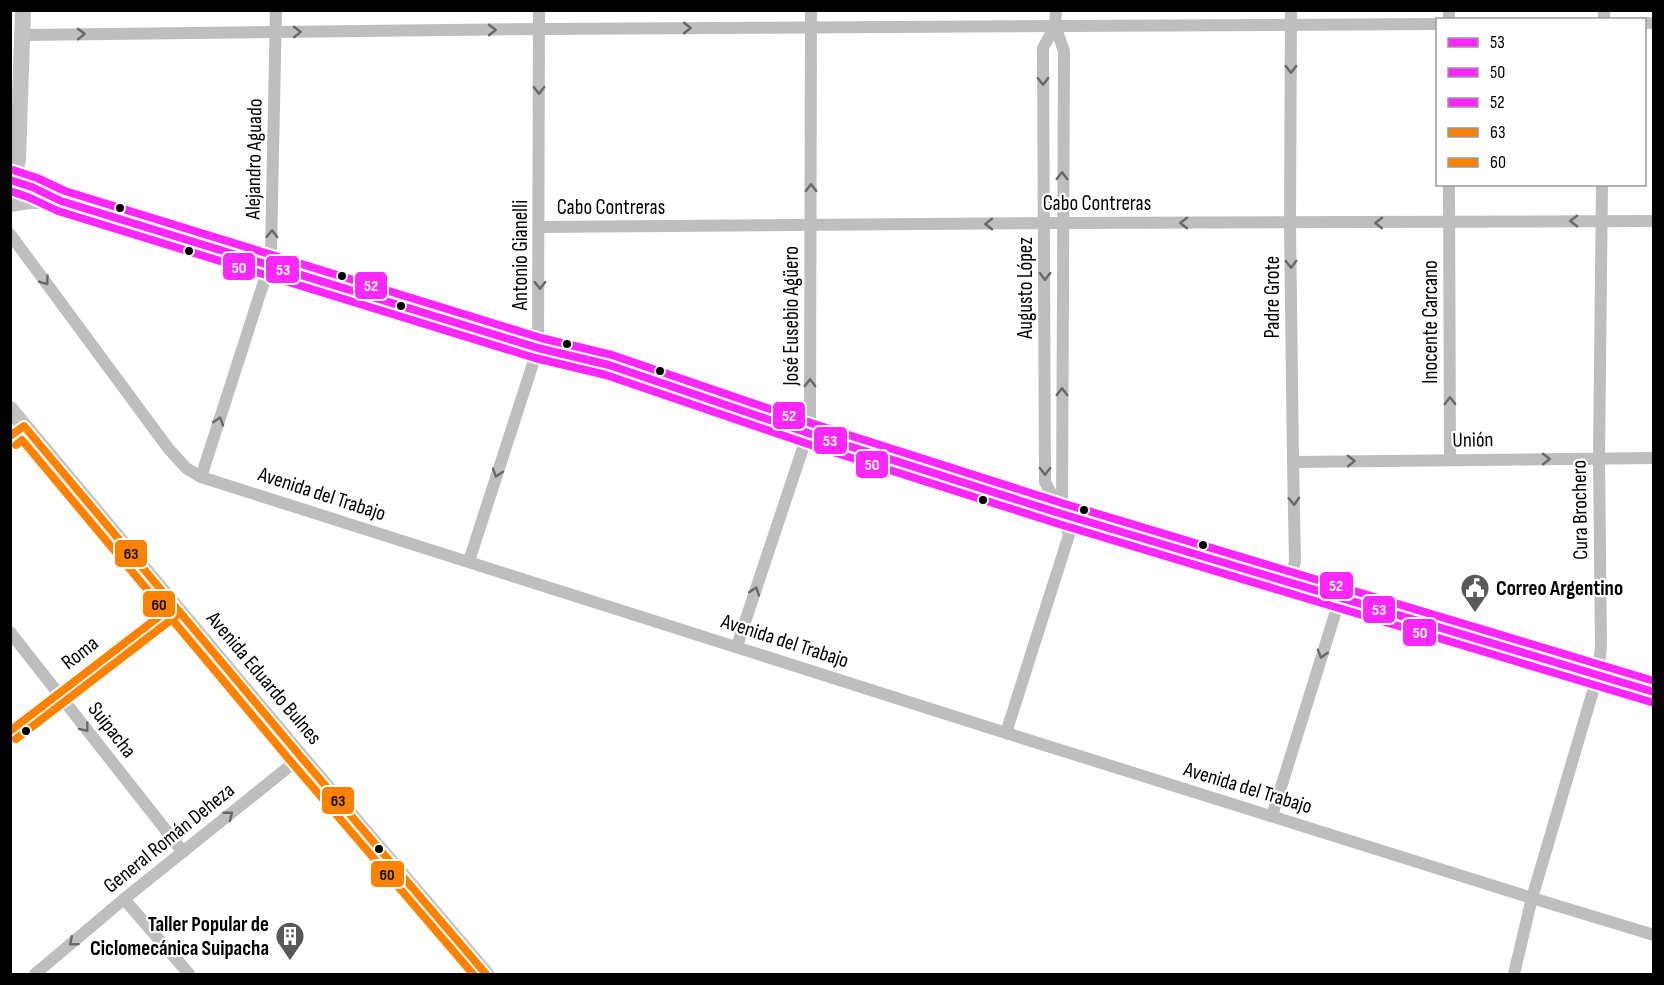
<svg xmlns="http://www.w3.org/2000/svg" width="1664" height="985" viewBox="0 0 1664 985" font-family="'Sofia Sans Condensed',sans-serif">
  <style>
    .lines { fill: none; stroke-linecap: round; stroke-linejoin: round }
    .street { stroke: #bebebe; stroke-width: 12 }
    .secondary { stroke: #c2c2c2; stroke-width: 16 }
    .bus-1-casing { stroke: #fff; stroke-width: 12 }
    .bus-2-casing { stroke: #fff; stroke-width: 12 }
    .bus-3-casing { stroke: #fff; stroke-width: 12 }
    .bus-4-casing { stroke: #fff; stroke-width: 12 }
    .bus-5-casing { stroke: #fff; stroke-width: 12 }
    .bus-1 { stroke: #fe27ff; stroke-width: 8 }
    .bus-2 { stroke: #fe27ff; stroke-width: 8 }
    .bus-3 { stroke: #fe27ff; stroke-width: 8 }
    .bus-4 { stroke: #ff8100; stroke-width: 8 }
    .bus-5 { stroke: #ff8100; stroke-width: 8 }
    .oneway { stroke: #686868 }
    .bus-dot { fill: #000; stroke: #fff; stroke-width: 2 }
    .labels { text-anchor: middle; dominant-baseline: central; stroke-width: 4.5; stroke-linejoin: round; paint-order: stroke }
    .street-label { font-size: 21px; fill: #000; stroke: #fff }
    .poi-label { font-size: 21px; font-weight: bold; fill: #000; stroke: #fff; text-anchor: start }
    .line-badge { stroke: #fff; stroke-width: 2 }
    .badge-label { font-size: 16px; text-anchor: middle; font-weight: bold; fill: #fff }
    .pale-badge-label { font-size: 16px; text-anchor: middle; font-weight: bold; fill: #111 }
  </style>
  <rect width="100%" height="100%" fill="#fff"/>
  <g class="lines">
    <g class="street">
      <path d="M 1056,10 L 1055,26 L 1064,51 L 1062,512"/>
      <path d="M 1449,10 L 1449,20"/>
      <path d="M 1604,20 L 1604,10"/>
      <path d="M 1644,23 L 1654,23"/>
      <path d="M 23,35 L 539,29 L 1438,24"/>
      <path d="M 1449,184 L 1450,460"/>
      <path d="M 540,227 L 1062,223 L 1654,221"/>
      <path d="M 10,234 L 168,448 L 186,468 L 201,477 L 1006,733 L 1532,898 L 1654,935"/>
      <path d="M 10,436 L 24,426"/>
      <path d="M 1293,462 L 1654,458"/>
      <path d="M 201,477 L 269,266 L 271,250 L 276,10"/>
      <path d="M 469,561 L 538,348 L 539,10"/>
      <path d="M 1289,582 L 1295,562 L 1293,462 L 1290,223 L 1291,10"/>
      <path d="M 10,632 L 183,852"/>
      <path d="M 737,646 L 808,433 L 810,419 L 811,10"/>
      <path d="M 10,731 L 174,605"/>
      <path d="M 1006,733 L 1069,535 L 1062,514 L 1045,482 L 1043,48 L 1055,26"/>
      <path d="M 1272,816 L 1340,598"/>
      <path d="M 124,899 L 189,974"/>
      <path d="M 35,974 L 124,899 L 301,757"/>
      <path d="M 1514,974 L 1532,898 L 1598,674 L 1601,646 L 1599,458 L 1602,184"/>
    </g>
    <g class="secondary">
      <path d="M 10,180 L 32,187 L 61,201 L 538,348 L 609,365 L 808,433 L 1062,514 L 1654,692"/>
      <path d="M 10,185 L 15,175 L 18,159 L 23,10"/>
      <path d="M 10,204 L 30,201 L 57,201"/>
      <path d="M 10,409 L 301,757 L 486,974"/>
    </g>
    <g class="bus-1-casing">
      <path id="bus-1" d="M 10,180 L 32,187 L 61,201 L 538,348 L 609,365 L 808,433 L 1062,514 L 1654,692"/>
    </g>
    <g class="bus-2-casing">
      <path id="bus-2" d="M 10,191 L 28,197 L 58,211 L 535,358 L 606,375 L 805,443 L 1059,524 L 1651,702"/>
    </g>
    <g class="bus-3-casing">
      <path id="bus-3" d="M 13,170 L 37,178 L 65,191 L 541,338 L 612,355 L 811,423 L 1065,504 L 1654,681"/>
    </g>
    <g class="bus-4-casing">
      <g id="bus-4">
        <path d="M 10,436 L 24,426 L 301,757 L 486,974"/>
        <path d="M 10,731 L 174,605"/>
      </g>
    </g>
    <g class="bus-5-casing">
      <g id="bus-5">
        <path d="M 16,445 L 22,440 L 293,764 L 473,974"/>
        <path d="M 16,739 L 180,613"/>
      </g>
    </g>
    <use href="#bus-1" class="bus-1"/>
    <use href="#bus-2" class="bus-2"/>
    <use href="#bus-3" class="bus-3"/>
    <use href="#bus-4" class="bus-4"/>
    <use href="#bus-5" class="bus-5"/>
  </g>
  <defs><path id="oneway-chevron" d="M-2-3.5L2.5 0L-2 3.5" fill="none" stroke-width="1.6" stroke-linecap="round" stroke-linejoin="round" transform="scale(1.5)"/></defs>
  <g class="oneway">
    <use href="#oneway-chevron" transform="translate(687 28)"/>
    <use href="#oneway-chevron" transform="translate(492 30) rotate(-1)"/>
    <use href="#oneway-chevron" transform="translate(297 32) rotate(-1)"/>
    <use href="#oneway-chevron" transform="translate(81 34) rotate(-1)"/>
    <use href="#oneway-chevron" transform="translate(1291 69) rotate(90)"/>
    <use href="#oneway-chevron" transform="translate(1043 81) rotate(89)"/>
    <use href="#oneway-chevron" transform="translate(539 90) rotate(90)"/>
    <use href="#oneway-chevron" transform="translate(1062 176) rotate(-89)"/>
    <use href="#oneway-chevron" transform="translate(811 188) rotate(-90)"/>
    <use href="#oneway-chevron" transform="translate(1574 221) rotate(180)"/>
    <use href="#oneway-chevron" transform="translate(1184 223) rotate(-180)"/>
    <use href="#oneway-chevron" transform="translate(1379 223) rotate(180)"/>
    <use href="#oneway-chevron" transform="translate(989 224) rotate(179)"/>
    <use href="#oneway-chevron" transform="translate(272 234) rotate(-89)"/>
    <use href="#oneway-chevron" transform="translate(1291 264) rotate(90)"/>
    <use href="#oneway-chevron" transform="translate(1045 276) rotate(90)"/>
    <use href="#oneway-chevron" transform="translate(45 281) rotate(54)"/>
    <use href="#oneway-chevron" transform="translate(540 285) rotate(90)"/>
    <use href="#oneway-chevron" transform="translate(810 383) rotate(-90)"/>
    <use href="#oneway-chevron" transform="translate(1062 392) rotate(-90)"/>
    <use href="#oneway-chevron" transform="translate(1450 401) rotate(-90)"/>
    <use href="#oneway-chevron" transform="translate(219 421) rotate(-72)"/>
    <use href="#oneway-chevron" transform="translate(1546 459) rotate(-1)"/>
    <use href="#oneway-chevron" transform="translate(1351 461) rotate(-1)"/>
    <use href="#oneway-chevron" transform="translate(1045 471) rotate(90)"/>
    <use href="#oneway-chevron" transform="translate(497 473) rotate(108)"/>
    <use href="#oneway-chevron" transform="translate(1294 501) rotate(88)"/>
    <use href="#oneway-chevron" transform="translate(755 591) rotate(-72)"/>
    <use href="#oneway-chevron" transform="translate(1322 654) rotate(107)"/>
    <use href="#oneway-chevron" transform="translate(85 728) rotate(52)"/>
    <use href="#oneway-chevron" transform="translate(229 815) rotate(-39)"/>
    <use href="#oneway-chevron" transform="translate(73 942) rotate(140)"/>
  </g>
  <defs>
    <g id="civic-pin" transform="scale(1.5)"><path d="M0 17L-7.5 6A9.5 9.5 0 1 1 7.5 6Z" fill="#595959" stroke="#fff"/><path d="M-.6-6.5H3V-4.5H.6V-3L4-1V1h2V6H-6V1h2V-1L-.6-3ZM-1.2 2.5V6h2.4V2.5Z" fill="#fff"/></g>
    <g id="building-pin" transform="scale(1.5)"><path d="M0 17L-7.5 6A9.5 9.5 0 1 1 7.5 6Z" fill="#595959" stroke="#fff"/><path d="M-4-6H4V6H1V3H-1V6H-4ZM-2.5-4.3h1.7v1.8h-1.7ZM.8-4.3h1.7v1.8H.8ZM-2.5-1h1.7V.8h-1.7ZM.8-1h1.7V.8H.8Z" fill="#fff"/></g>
  </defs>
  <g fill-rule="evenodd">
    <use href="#civic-pin" x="1475" y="588"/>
    <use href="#building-pin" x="290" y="936"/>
  </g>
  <g class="bus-dot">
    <circle cx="120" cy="208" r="5"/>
    <circle cx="189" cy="251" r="5"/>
    <circle cx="342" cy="276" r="5"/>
    <circle cx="401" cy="306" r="5"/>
    <circle cx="567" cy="344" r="5"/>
    <circle cx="660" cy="371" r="5"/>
    <circle cx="983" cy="500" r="5"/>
    <circle cx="1084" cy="510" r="5"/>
    <circle cx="1203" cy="545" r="5"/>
    <circle cx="26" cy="731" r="5"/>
    <circle cx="379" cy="849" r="5"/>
  </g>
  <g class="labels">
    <g class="street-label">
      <text transform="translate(254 159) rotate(-89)">Alejandro Aguado</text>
      <text x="1097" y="203">Cabo Contreras</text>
      <text x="611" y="207">Cabo Contreras</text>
      <text transform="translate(520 255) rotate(-90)">Antonio Gianelli</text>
      <text transform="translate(1025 288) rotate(-90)">Augusto López</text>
      <text transform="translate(1272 297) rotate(-90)">Padre Grote</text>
      <text transform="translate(791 316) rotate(-90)">José Eusebio Agüero</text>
      <text transform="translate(1430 322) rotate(-90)">Inocente Carcano</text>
      <text transform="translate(1473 440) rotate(-1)">Unión</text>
      <text transform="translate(322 494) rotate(18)">Avenida del Trabajo</text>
      <text transform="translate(1580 510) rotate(-91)">Cura Brochero</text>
      <text transform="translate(785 641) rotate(18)">Avenida del Trabajo</text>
      <text transform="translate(80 653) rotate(-38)">Roma</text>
      <text transform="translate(264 678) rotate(50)">Avenida Eduardo Bulnes</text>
      <text transform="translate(112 730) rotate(52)">Suipacha</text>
      <text transform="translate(1248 788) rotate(17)">Avenida del Trabajo</text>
      <text transform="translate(169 838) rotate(-39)">General Román Deheza</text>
    </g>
    <g class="poi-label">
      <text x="1496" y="588">Correo Argentino</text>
      <text x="269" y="924" text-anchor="end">Taller Popular de<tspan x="269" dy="24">Ciclomecánica Suipacha</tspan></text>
    </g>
  </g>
  <g class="line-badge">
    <rect x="222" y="252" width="34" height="29" rx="6" fill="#fe27ff"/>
    <rect x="265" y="255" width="35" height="29" rx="6" fill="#fe27ff"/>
    <rect x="354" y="271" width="34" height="29" rx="6" fill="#fe27ff"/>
    <rect x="772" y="401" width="34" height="29" rx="6" fill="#fe27ff"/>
    <rect x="813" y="426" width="35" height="29" rx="6" fill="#fe27ff"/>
    <rect x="855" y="450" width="34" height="29" rx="6" fill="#fe27ff"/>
    <rect x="114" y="539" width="34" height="29" rx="6" fill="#ff8100"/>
    <rect x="1319" y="571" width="35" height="29" rx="6" fill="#fe27ff"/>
    <rect x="142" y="590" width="34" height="28" rx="6" fill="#ff8100"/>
    <rect x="1362" y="595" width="34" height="29" rx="6" fill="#fe27ff"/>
    <rect x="1402" y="618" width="35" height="29" rx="6" fill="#fe27ff"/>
    <rect x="321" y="786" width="34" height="29" rx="6" fill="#ff8100"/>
    <rect x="370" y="860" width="35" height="28" rx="6" fill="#ff8100"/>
  </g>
  <g class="badge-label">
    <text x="239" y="273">50</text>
    <text x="283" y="275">53</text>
    <text x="371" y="291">52</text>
    <text x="789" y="421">52</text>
    <text x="830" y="446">53</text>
    <text x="872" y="470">50</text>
    <text x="1336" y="591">52</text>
    <text x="1379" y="615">53</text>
    <text x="1420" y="638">50</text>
  </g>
  <g class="pale-badge-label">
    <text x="131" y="559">63</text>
    <text x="159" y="610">60</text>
    <text x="338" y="806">63</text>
    <text x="387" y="880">60</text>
  </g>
  <rect width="1664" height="985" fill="none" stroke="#000000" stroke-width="24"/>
  <rect x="1436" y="18" width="210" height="168" fill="#ffffff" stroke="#999999" stroke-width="1.5"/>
  <rect x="1448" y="38" width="30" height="9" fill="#fe27ff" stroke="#999999" stroke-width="1.5"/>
  <text x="1490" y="48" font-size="18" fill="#000000">53</text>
  <rect x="1448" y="68" width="30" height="9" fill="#fe27ff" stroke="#999999" stroke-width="1.5"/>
  <text x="1490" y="78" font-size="18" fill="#000000">50</text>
  <rect x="1448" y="98" width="30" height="9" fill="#fe27ff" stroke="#999999" stroke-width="1.5"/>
  <text x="1490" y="108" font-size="18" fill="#000000">52</text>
  <rect x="1448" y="128" width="30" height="9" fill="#ff8100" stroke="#999999" stroke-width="1.5"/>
  <text x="1490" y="138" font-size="18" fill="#000000">63</text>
  <rect x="1448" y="158" width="30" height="9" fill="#ff8100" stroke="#999999" stroke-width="1.5"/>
  <text x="1490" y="168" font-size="18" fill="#000000">60</text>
</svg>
